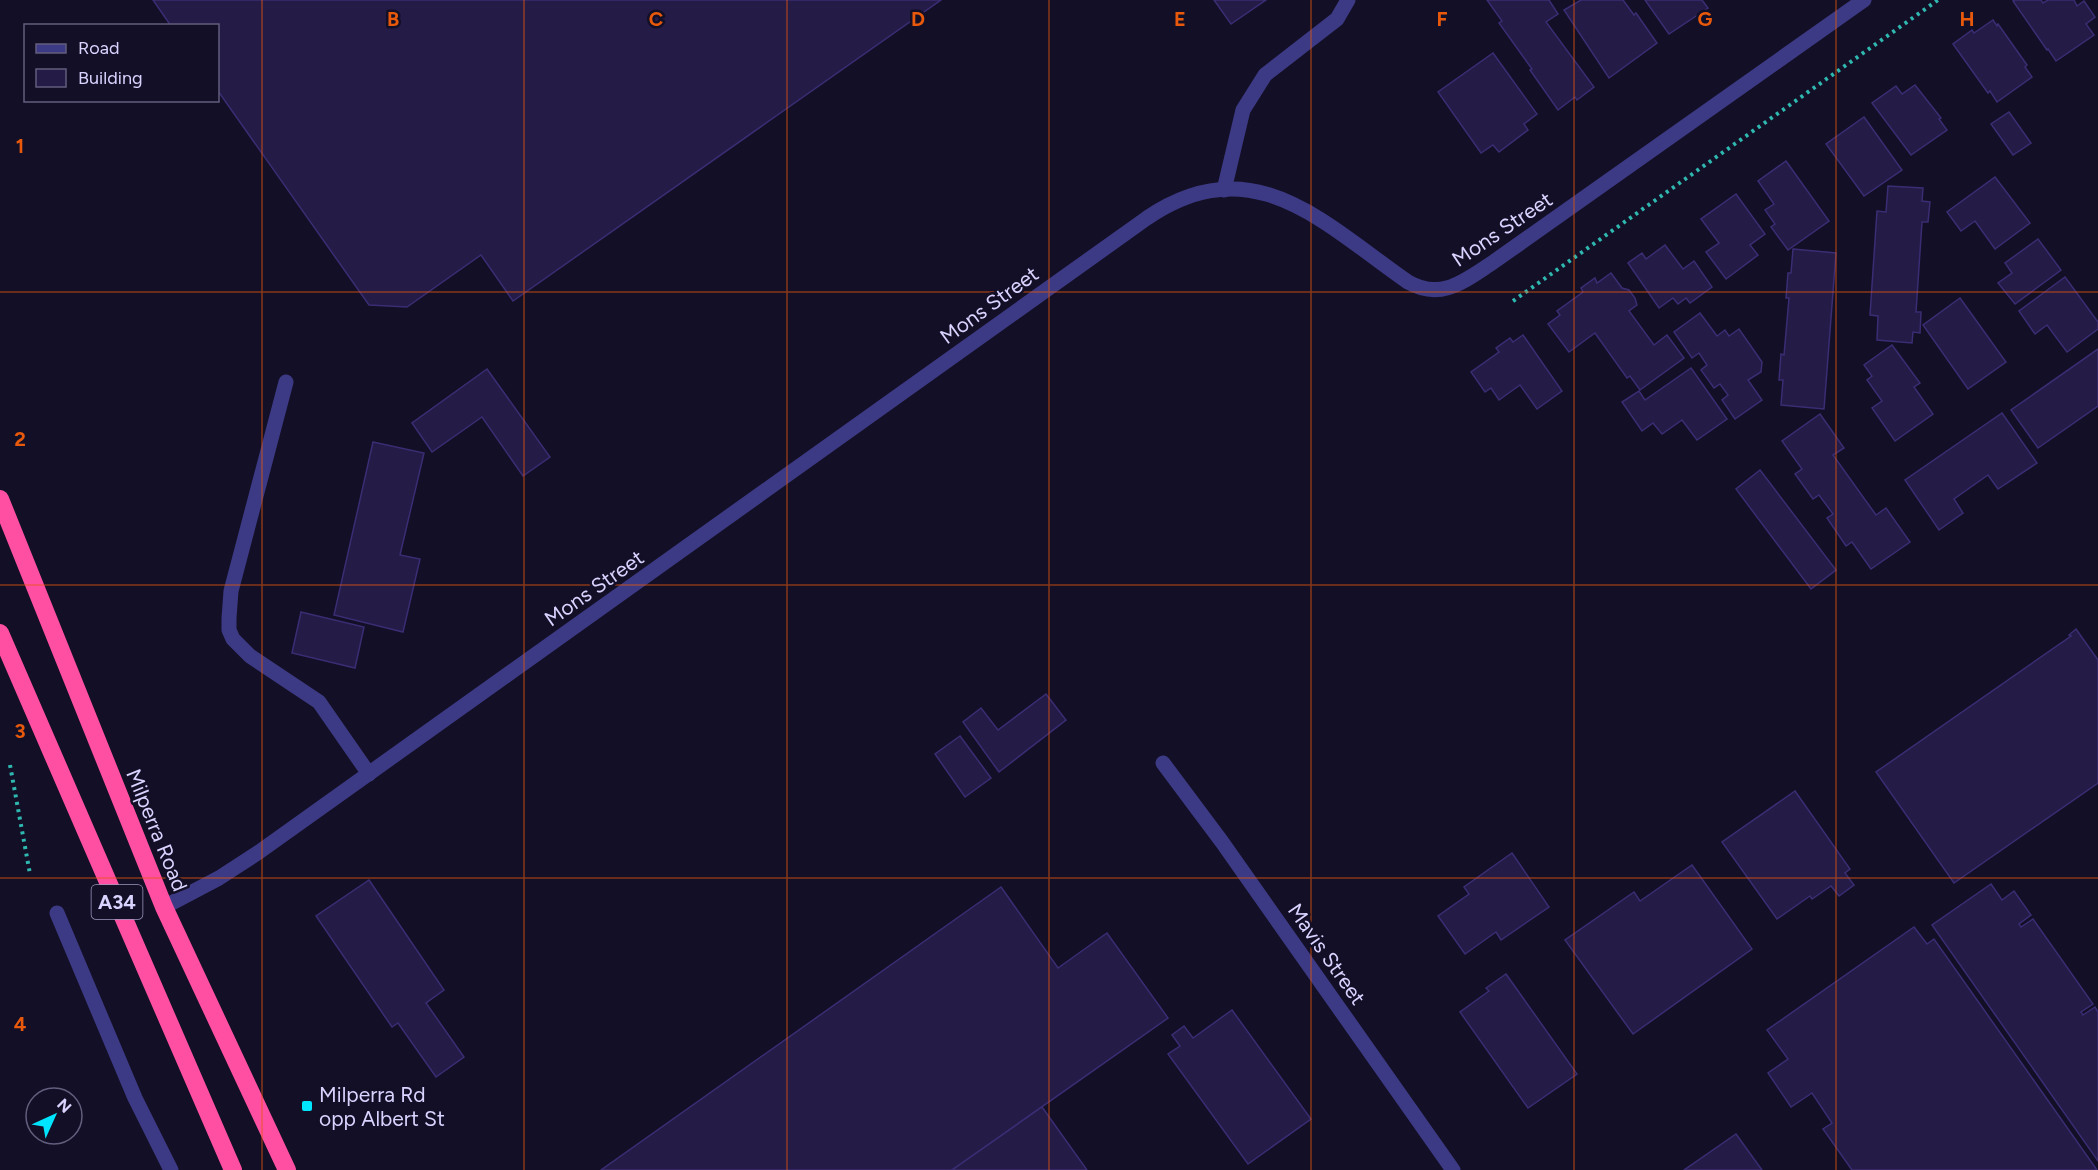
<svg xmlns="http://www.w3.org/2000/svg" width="2098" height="1170" viewBox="0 0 2098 1170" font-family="Figtree,sans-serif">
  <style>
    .building { fill: #241b47; stroke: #3b2d73; stroke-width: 1.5 }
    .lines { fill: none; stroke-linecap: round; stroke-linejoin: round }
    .path { stroke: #2fb8b0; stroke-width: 4; stroke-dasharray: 3 4.5; stroke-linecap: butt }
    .minor { stroke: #3d3a85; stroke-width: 15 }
    .highway { stroke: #ff4fa3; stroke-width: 18 }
    .grid { fill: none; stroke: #e8590c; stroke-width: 1.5; stroke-opacity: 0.55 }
    .poi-dot { fill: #00e5ff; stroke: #130f26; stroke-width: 2 }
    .labels { text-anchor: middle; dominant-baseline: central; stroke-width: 5; stroke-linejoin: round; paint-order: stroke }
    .shield { fill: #130f26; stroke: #9e99be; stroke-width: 1.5 }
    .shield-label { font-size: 20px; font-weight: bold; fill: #d9d4ff }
    .street-label { font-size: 21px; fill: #d9d4ff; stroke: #130f26 }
    .poi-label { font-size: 21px; fill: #d9d4ff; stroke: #130f26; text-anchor: start }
    .grid-label { font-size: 20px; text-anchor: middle; font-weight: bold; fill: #e8590c; stroke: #130f26; stroke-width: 5; stroke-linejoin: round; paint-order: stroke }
  </style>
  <rect width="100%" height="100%" fill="#130f26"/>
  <g class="building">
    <path d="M 153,0 L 941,0 L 513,301 L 481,255 L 407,307 L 369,305 L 218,91 L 218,26 L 171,26 Z"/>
    <path d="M 1214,0 L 1266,0 L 1231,24 Z"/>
    <path d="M 1487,0 L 1549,0 L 1558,14 L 1546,22 L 1594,87 L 1577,100 L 1575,97 L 1558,110 L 1530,70 L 1532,69 L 1499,23 L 1502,21 Z"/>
    <path d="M 1581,0 L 1623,0 L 1634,15 L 1636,13 L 1657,43 L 1609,78 L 1564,10 Z"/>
    <path d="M 1645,0 L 1702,0 L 1708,8 L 1669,34 Z"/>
    <path d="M 2015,0 L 2041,0 L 2043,3 L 2048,0 L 2074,0 L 2077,6 L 2084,1 L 2095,17 L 2086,24 L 2094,35 L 2056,61 L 2048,49 L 2047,50 L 2013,1 Z"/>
    <path d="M 1993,20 L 1997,26 L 1998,24 L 2027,65 L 2025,67 L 2032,77 L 1997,102 L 1990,91 L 1988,93 L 1953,44 L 1972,30 L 1974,33 Z"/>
    <path d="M 1493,53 L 1537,114 L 1524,124 L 1528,130 L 1499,152 L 1493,145 L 1481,153 L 1438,92 Z"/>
    <path d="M 1915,85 L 1941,118 L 1939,119 L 1947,130 L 1911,155 L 1872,103 L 1896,86 L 1902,94 Z"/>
    <path d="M 2009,112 L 2031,143 L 2013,155 L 1991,124 Z"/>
    <path d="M 1864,117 L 1902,170 L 1864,196 L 1826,144 Z"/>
    <path d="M 1786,161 L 1829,221 L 1788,250 L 1771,227 L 1775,224 L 1765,210 L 1774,204 L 1758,181 Z"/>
    <path d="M 1995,177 L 2030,223 L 1995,249 L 1975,221 L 1961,231 L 1947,212 Z"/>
    <path d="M 1888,186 L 1923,188 L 1922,201 L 1930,202 L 1928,222 L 1922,222 L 1916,312 L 1921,312 L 1920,333 L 1913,332 L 1912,343 L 1877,340 L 1878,316 L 1870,315 L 1877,211 L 1886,212 Z"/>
    <path d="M 1736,194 L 1765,234 L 1750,245 L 1758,255 L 1726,279 L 1706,252 L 1719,243 L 1701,219 Z"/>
    <path d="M 2038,239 L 2061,270 L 2015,304 L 1998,283 L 2012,273 L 2005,263 Z"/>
    <path d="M 1665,245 L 1683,269 L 1694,261 L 1712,287 L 1690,303 L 1686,298 L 1678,304 L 1673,298 L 1659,308 L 1628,263 L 1642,253 L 1646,259 Z"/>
    <path d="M 1793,249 L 1836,253 L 1824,409 L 1781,405 L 1783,380 L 1779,380 L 1781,354 L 1784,355 L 1789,298 L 1786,298 L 1788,273 L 1791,273 Z"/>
    <path d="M 1611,273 L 1622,288 L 1629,290 L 1635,298 L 1637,305 L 1629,311 L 1654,345 L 1667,335 L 1684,358 L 1640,390 L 1630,376 L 1627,378 L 1595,333 L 1569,352 L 1548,324 L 1560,315 L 1557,311 L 1583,292 L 1581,288 L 1595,278 L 1597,283 Z"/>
    <path d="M 2065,277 L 2098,322 L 2098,329 L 2067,352 L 2047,325 L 2035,334 L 2019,311 Z"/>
    <path d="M 1960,298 L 2006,362 L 1968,389 L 1923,325 Z"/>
    <path d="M 1700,313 L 1717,336 L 1725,330 L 1729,336 L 1739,329 L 1762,362 L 1761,372 L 1748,380 L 1762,400 L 1735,419 L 1722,400 L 1728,395 L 1720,384 L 1714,388 L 1701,370 L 1707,365 L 1699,353 L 1692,358 L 1674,332 Z"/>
    <path d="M 1523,335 L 1562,391 L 1537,409 L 1520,385 L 1499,400 L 1491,388 L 1485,392 L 1471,372 L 1499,352 L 1496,348 L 1510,338 L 1513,342 Z"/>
    <path d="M 1892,345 L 1920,383 L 1914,387 L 1933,414 L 1895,441 L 1872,408 L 1882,401 L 1867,380 L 1872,376 L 1864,365 Z"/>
    <path d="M 2098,349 L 2098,406 L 2038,448 L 2011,410 Z"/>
    <path d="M 1691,368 L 1727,419 L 1697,440 L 1682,420 L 1662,434 L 1653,423 L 1642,431 L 1622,402 L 1639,391 L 1645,400 Z"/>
    <path d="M 487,369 L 550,457 L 523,476 L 482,417 L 432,452 L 412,423 Z"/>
    <path d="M 2002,413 L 2037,463 L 1998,489 L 1988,475 L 1954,499 L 1963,513 L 1939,530 L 1905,480 Z"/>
    <path d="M 1820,414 L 1844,448 L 1833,455 L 1876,515 L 1886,508 L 1910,542 L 1871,569 L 1852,542 L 1846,546 L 1827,518 L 1833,514 L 1819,495 L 1813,499 L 1795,474 L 1802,469 L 1782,441 Z"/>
    <path d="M 373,442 L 424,453 L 400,555 L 420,559 L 403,632 L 334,615 Z"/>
    <path d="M 1760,470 L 1836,570 L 1811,589 L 1736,489 Z"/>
    <path d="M 301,612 L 364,627 L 355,668 L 292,653 Z"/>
    <path d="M 2076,629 L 2098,660 L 2098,783 L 1954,883 L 1876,772 L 2071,636 L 2069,635 Z"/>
    <path d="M 1046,694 L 1066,720 L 999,772 L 963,722 L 981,708 L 998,730 Z"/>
    <path d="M 960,736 L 991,778 L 965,797 L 935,754 Z"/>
    <path d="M 1795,791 L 1850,869 L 1845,873 L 1854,885 L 1839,896 L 1831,886 L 1812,899 L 1810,896 L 1777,919 L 1722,842 Z"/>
    <path d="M 1512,853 L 1549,907 L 1501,940 L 1496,932 L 1465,954 L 1438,916 L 1469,894 L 1464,887 Z"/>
    <path d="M 1692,865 L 1752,949 L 1633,1034 L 1565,940 L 1634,892 L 1640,901 Z"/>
    <path d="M 369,880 L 444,990 L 426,1003 L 464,1057 L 436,1077 L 398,1023 L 392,1027 L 316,916 Z"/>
    <path d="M 1991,884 L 2002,900 L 2014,891 L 2031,915 L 2019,924 L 2021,927 L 2033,919 L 2093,1004 L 2081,1012 L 2083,1015 L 2095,1007 L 2098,1012 L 2098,1161 L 1932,925 Z"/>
    <path d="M 1001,887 L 1058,968 L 1107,933 L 1168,1018 L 952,1170 L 601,1170 Z"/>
    <path d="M 1914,927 L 1927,944 L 1934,939 L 2097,1170 L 1852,1170 L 1823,1129 L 1832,1123 L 1812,1093 L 1791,1107 L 1768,1073 L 1788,1059 L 1767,1030 Z"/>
    <path d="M 1506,974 L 1577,1074 L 1528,1108 L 1460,1012 L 1489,991 L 1486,988 Z"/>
    <path d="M 1232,1010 L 1311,1119 L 1248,1164 L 1168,1054 L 1180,1046 L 1172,1035 L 1184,1026 L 1193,1038 Z"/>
    <path d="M 1042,1107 L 1087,1170 L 952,1170 Z"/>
    <path d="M 1736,1134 L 1762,1170 L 1684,1170 Z"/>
  </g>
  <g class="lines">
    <g class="path">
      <path d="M 1513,301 L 1938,0"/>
      <path d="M 10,765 L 30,874"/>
    </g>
    <g class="minor">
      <path d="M 1224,190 L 1243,110 L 1265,75 L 1337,19 L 1348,0"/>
      <path d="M 286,382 L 231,591 L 229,618 L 229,630 L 233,639 L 250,656 L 319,702 L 369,774"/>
      <path d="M 1163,763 L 1222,842 L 1453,1170"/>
      <path d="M 164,907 L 219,878 L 259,852 L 1147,218 C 1253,146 1323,223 1408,282 C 1441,301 1464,281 1492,263 L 1864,0"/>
      <path d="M 57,913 L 135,1098 L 171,1170"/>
    </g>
    <g class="highway">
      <path d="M 0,499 L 164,907 L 287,1170"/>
      <path d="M 0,633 L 233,1170"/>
    </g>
  </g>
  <path class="grid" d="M 262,0 L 262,1170M 524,0 L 524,1170M 787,0 L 787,1170M 1049,0 L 1049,1170M 1311,0 L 1311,1170M 1574,0 L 1574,1170M 1836,0 L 1836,1170M 0,292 L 2098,292M 0,585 L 2098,585M 0,878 L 2098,878"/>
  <rect class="poi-dot" x="301" y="1100" width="12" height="12" rx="3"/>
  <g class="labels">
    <rect class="shield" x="91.5" y="885" width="51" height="34" rx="4.5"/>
    <g class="shield-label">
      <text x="117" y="902">A34</text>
    </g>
    <g class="street-label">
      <text transform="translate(1502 229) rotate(-34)">Mons Street</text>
      <text transform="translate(989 305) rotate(-36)">Mons Street</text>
      <text transform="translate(594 588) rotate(-35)">Mons Street</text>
      <text transform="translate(157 830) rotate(68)">Milperra Road</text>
      <text transform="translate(1327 954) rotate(55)">Mavis Street</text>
    </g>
    <g class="poi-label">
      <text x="319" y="1094">Milperra Rd<tspan x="319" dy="24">opp Albert St</tspan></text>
    </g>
  </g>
  <g class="grid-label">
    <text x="393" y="26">B</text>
    <text x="656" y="26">C</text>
    <text x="918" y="26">D</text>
    <text x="1180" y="26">E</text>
    <text x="1442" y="26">F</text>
    <text x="1705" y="26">G</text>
    <text x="1967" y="26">H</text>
    <text x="20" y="153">1</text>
    <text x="20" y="446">2</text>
    <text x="20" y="738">3</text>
    <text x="20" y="1031">4</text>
  </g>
  <rect x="24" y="24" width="195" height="78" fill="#130f26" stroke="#625e7d" stroke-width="1.5"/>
  <rect x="36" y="44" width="30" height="9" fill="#3d3a85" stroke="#625e7d" stroke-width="1.5"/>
  <text x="78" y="54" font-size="18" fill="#d9d4ff">Road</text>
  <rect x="36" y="69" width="30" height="18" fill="#241b47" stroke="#625e7d" stroke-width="1.5"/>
  <text x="78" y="84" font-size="18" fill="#d9d4ff">Building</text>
  <g transform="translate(54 1116) rotate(45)"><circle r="28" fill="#130f26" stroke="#625e7d" stroke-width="1.5"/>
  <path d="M0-4.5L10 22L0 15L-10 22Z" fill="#00e5ff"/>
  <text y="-9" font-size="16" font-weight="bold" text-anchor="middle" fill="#d9d4ff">N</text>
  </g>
</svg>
